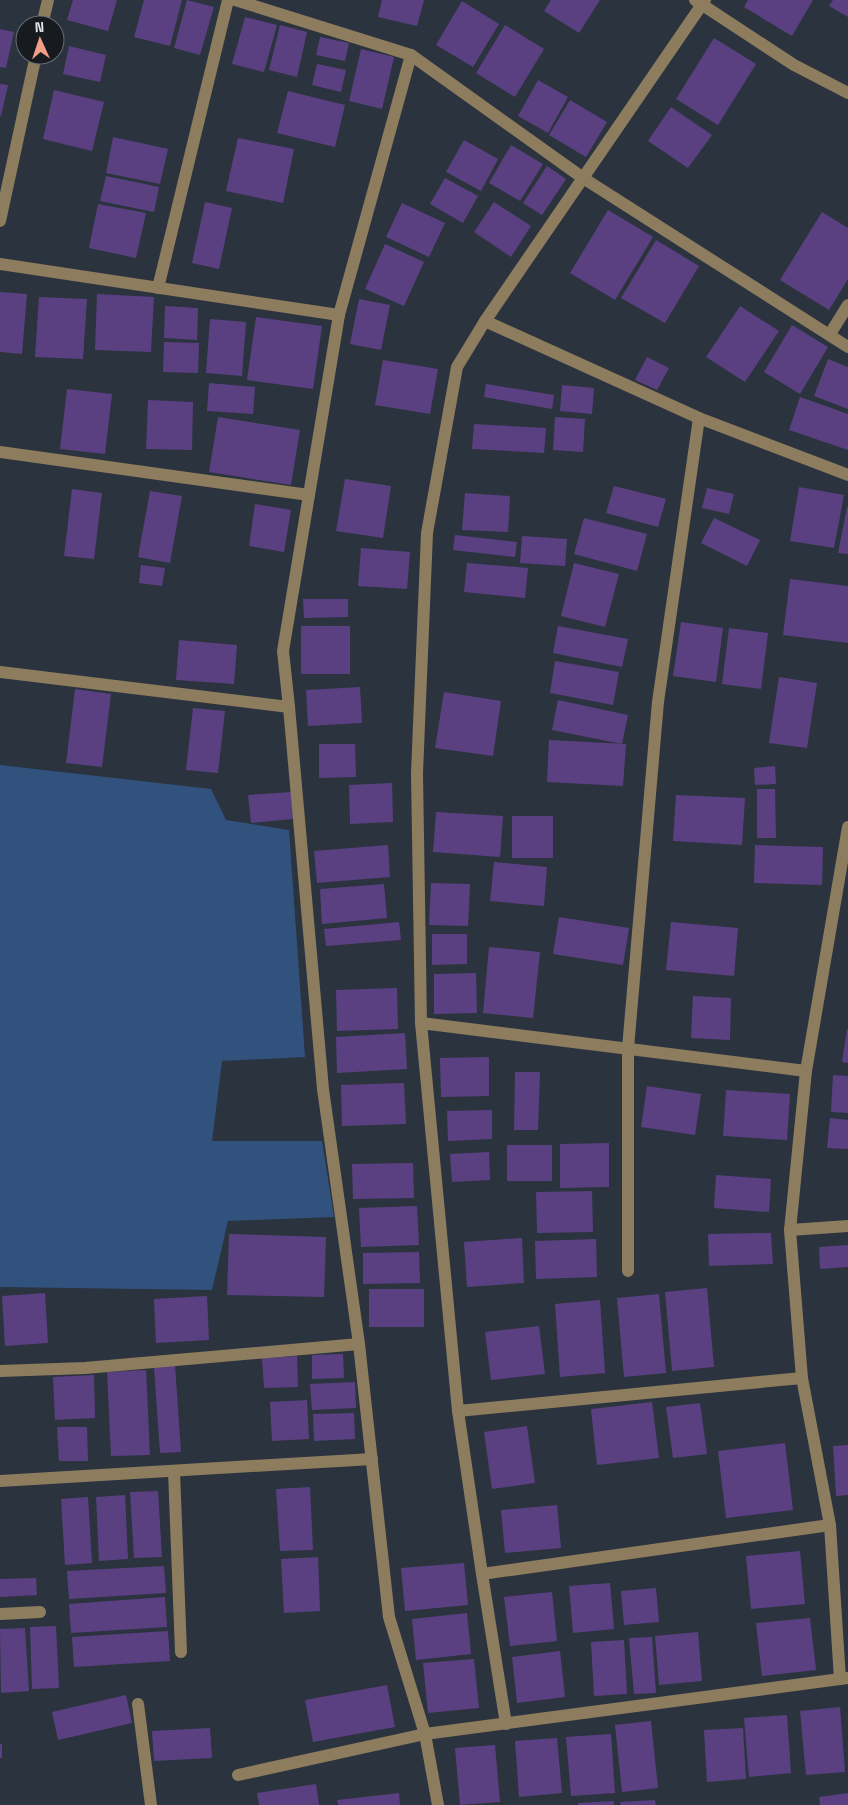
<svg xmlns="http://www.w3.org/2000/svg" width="848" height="1805" viewBox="0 0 848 1805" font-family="'Space Grotesk',sans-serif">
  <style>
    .green { fill: #32527e }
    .building { fill: #5a4081 }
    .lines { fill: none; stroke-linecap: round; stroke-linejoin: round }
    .minor { stroke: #8d7d5e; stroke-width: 12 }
  </style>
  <rect width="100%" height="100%" fill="#2b333e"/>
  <path class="green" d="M 0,765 L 211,789 L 226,820 L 289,830 L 305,1057 L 222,1061 L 212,1141 L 322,1141 L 334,1217 L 228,1221 L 212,1290 L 0,1287 Z"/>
  <g class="building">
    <path d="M 73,0 L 117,0 L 108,31 L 67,20 Z"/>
    <path d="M 144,0 L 182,0 L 170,46 L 134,37 Z"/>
    <path d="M 187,0 L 214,7 L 200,55 L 174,48 Z"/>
    <path d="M 382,0 L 424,0 L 417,26 L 378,17 Z"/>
    <path d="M 551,0 L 600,0 L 579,33 L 544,11 Z"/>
    <path d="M 748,0 L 813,0 L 792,36 L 744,7 Z"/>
    <path d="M 833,0 L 848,0 L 848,17 L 829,6 Z"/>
    <path d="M 462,1 L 499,24 L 473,67 L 436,45 Z"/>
    <path d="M 245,17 L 277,25 L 264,72 L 232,64 Z"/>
    <path d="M 280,25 L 307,32 L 297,77 L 269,70 Z"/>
    <path d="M 505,25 L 544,49 L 515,97 L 476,73 Z"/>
    <path d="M 0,29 L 14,32 L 6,68 L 0,67 Z"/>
    <path d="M 320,37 L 349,43 L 345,61 L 316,55 Z"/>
    <path d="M 714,38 L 756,64 L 718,125 L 676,99 Z"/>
    <path d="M 69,46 L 106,55 L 100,82 L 63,74 Z"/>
    <path d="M 361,49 L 394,57 L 382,109 L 349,101 Z"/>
    <path d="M 317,64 L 346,70 L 341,92 L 312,85 Z"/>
    <path d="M 538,80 L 568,97 L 548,133 L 518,116 Z"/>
    <path d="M 0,84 L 8,85 L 1,116 L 0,116 Z"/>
    <path d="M 54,90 L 104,102 L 92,151 L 43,139 Z"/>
    <path d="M 288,91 L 345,105 L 335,147 L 277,133 Z"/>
    <path d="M 570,100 L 607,122 L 586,157 L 549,135 Z"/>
    <path d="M 671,107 L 712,135 L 688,168 L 648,141 Z"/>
    <path d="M 113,137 L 168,149 L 160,184 L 106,173 Z"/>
    <path d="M 238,138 L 294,149 L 283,203 L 226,191 Z"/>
    <path d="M 464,140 L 498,159 L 481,191 L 446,172 Z"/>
    <path d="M 511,145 L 543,164 L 520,201 L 489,183 Z"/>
    <path d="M 547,166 L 566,179 L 542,215 L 523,203 Z"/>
    <path d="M 106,176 L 159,187 L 154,212 L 100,201 Z"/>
    <path d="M 445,178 L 478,196 L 463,223 L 430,204 Z"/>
    <path d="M 205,202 L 232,208 L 219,269 L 192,263 Z"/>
    <path d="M 494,202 L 531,226 L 511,257 L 474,232 Z"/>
    <path d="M 402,203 L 445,223 L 429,257 L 386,237 Z"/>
    <path d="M 98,204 L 146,213 L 136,258 L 89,248 Z"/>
    <path d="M 608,210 L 653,237 L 615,300 L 570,273 Z"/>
    <path d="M 822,212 L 848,228 L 848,279 L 829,310 L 780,280 Z"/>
    <path d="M 656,240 L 699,266 L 665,323 L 621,298 Z"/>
    <path d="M 385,244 L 424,262 L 404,306 L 365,289 Z"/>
    <path d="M 0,292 L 27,294 L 22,354 L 0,352 Z"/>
    <path d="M 97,294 L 154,297 L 151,352 L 95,350 Z"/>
    <path d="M 39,297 L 87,299 L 83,359 L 35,357 Z"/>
    <path d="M 359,299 L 390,305 L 381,350 L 350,344 Z"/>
    <path d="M 165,306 L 198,308 L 197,340 L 164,338 Z"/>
    <path d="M 740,306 L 779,331 L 745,382 L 706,357 Z"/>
    <path d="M 256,317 L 322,326 L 313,389 L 247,380 Z"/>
    <path d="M 210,319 L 246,322 L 242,376 L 206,373 Z"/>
    <path d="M 792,325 L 828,347 L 800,394 L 764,372 Z"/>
    <path d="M 164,342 L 199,343 L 198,373 L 163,372 Z"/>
    <path d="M 647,357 L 669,368 L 657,390 L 635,380 Z"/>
    <path d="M 828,359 L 848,367 L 848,409 L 814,396 Z"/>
    <path d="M 383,360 L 438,369 L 430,414 L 375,405 Z"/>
    <path d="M 209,383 L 255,387 L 253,414 L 207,411 Z"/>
    <path d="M 486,384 L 554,395 L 552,409 L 484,397 Z"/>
    <path d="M 562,385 L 594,388 L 592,414 L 560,411 Z"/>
    <path d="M 67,389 L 112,394 L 105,454 L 60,449 Z"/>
    <path d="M 800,397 L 848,414 L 848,450 L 789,430 Z"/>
    <path d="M 148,400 L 193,402 L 192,450 L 146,449 Z"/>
    <path d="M 218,417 L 300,430 L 291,485 L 209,472 Z"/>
    <path d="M 555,417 L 585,419 L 583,452 L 553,450 Z"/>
    <path d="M 474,424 L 546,428 L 544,453 L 472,449 Z"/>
    <path d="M 345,479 L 391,486 L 383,538 L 336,531 Z"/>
    <path d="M 614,486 L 666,499 L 658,527 L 606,513 Z"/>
    <path d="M 799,487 L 844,495 L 834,548 L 790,541 Z"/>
    <path d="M 707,488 L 734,494 L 729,514 L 702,508 Z"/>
    <path d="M 72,489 L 102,493 L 94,559 L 64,556 Z"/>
    <path d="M 150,491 L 182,496 L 170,563 L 138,557 Z"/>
    <path d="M 465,493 L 510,496 L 508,532 L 462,530 Z"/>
    <path d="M 255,504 L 291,510 L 284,552 L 249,546 Z"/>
    <path d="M 847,507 L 848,507 L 848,554 L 838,553 Z"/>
    <path d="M 584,518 L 647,534 L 637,571 L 574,554 Z"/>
    <path d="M 714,518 L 760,540 L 747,566 L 701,543 Z"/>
    <path d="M 455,535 L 517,542 L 515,557 L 453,550 Z"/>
    <path d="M 522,536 L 567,539 L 565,566 L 520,563 Z"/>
    <path d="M 361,548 L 410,552 L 407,589 L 358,586 Z"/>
    <path d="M 467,563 L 528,568 L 525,598 L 464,592 Z"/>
    <path d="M 574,563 L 619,574 L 605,627 L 561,616 Z"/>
    <path d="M 141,565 L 165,568 L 162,586 L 139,583 Z"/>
    <path d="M 790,579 L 848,586 L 848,643 L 783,635 Z"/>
    <path d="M 303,599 L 348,599 L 348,617 L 304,618 Z"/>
    <path d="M 681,622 L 723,628 L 716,682 L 673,676 Z"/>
    <rect x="301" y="626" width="49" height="48"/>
    <path d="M 558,626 L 628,639 L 622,667 L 553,653 Z"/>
    <path d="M 729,628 L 768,633 L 761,689 L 722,684 Z"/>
    <path d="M 179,640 L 237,645 L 234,684 L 176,680 Z"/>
    <path d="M 555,661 L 619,672 L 613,705 L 550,693 Z"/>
    <path d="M 779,677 L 817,683 L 807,748 L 769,743 Z"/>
    <path d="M 360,687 L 362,723 L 308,726 L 306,690 Z"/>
    <path d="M 75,689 L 111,694 L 102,767 L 66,763 Z"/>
    <path d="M 444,692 L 501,701 L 493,756 L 435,748 Z"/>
    <path d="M 558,700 L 628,715 L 622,744 L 552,730 Z"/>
    <path d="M 193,708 L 225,711 L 218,773 L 186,770 Z"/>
    <path d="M 549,740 L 626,744 L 623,786 L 547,782 Z"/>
    <path d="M 319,744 L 355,744 L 356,777 L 319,778 Z"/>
    <path d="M 775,766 L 776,784 L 755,785 L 754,768 Z"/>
    <path d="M 392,783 L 393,822 L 350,824 L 349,785 Z"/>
    <path d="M 757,789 L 775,789 L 776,838 L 757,838 Z"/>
    <path d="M 291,792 L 293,819 L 251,823 L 248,795 Z"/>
    <path d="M 676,795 L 745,798 L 742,845 L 673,841 Z"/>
    <path d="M 436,812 L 503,816 L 500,857 L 433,852 Z"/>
    <rect x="512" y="816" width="41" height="42"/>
    <path d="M 388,845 L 390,877 L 317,883 L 314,851 Z"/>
    <path d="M 755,845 L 823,847 L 822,885 L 754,883 Z"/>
    <path d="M 494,862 L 547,867 L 544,906 L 490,901 Z"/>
    <path d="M 431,883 L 470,884 L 468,926 L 429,925 Z"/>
    <path d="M 384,884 L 387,918 L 322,924 L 320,889 Z"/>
    <path d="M 559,917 L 629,928 L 623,965 L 553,954 Z"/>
    <path d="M 399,922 L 401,940 L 326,946 L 324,929 Z"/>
    <path d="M 671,922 L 738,928 L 734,976 L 666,970 Z"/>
    <path d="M 432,934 L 467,934 L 467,964 L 432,965 Z"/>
    <path d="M 489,947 L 540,952 L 533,1018 L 483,1013 Z"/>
    <path d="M 476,973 L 477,1013 L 434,1014 L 434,974 Z"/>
    <path d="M 397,988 L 398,1029 L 337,1031 L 336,990 Z"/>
    <path d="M 693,996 L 731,998 L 730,1040 L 691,1038 Z"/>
    <path d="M 847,1029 L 848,1029 L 848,1063 L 842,1062 Z"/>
    <path d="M 405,1033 L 407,1069 L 337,1073 L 336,1037 Z"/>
    <path d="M 489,1057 L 489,1096 L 441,1097 L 440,1058 Z"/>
    <path d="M 515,1072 L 540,1072 L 538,1130 L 514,1130 Z"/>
    <path d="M 833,1075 L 848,1076 L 848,1113 L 831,1112 Z"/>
    <path d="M 404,1083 L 406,1124 L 342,1126 L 341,1085 Z"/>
    <path d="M 647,1086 L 701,1094 L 695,1135 L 641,1127 Z"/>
    <path d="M 726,1090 L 790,1094 L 787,1140 L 723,1136 Z"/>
    <path d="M 492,1110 L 492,1139 L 448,1141 L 447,1111 Z"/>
    <path d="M 830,1118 L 848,1120 L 848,1149 L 827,1148 Z"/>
    <path d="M 609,1143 L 609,1187 L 560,1188 L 560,1144 Z"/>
    <rect x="507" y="1145" width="45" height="36"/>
    <path d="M 489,1152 L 490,1180 L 452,1182 L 450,1154 Z"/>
    <path d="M 413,1163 L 414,1198 L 353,1199 L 352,1164 Z"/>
    <path d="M 716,1175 L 771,1179 L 769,1212 L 714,1208 Z"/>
    <path d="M 592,1191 L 593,1232 L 537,1233 L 536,1192 Z"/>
    <path d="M 417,1206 L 419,1245 L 361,1247 L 359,1208 Z"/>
    <path d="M 771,1233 L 773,1264 L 709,1266 L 708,1234 Z"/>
    <path d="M 229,1234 L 326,1237 L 324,1297 L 227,1295 Z"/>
    <path d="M 522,1238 L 524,1283 L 467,1287 L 464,1242 Z"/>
    <path d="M 596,1239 L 597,1277 L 536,1279 L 535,1241 Z"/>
    <path d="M 848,1245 L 848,1267 L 820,1269 L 819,1247 Z"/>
    <path d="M 419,1252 L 420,1283 L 363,1284 L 363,1253 Z"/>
    <path d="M 707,1288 L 714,1367 L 672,1371 L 665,1292 Z"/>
    <rect x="369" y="1289" width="55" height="38"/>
    <path d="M 45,1293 L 48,1343 L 5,1346 L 2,1296 Z"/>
    <path d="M 659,1294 L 666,1373 L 624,1377 L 617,1298 Z"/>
    <path d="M 207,1296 L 209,1340 L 156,1343 L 154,1299 Z"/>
    <path d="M 600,1300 L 605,1373 L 560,1377 L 555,1304 Z"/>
    <path d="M 539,1326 L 545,1374 L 491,1380 L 485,1332 Z"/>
    <path d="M 343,1354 L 344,1378 L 312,1379 L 312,1355 Z"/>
    <path d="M 297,1356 L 298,1387 L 264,1388 L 262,1358 Z"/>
    <path d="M 175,1365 L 181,1452 L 160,1453 L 154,1367 Z"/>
    <path d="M 146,1370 L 150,1455 L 111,1456 L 107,1372 Z"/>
    <path d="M 94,1375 L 95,1418 L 55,1420 L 53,1377 Z"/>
    <path d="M 355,1382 L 356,1408 L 312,1410 L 310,1384 Z"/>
    <path d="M 307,1400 L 309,1439 L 272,1441 L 270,1402 Z"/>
    <path d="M 652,1402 L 659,1458 L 597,1465 L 591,1409 Z"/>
    <path d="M 700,1403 L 707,1454 L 673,1458 L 666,1407 Z"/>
    <path d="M 354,1413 L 355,1439 L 314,1441 L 313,1414 Z"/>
    <path d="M 527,1426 L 535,1483 L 492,1489 L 484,1432 Z"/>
    <path d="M 57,1427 L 87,1427 L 88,1461 L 59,1461 Z"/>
    <path d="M 785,1443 L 793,1510 L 726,1518 L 718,1451 Z"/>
    <path d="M 848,1445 L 848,1495 L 836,1496 L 833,1446 Z"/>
    <path d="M 310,1487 L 313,1550 L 280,1551 L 276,1489 Z"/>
    <path d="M 158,1491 L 162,1557 L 134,1558 L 130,1492 Z"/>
    <path d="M 125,1495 L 128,1559 L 99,1561 L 96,1497 Z"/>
    <path d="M 88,1497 L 92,1563 L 65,1565 L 61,1499 Z"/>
    <path d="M 557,1505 L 561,1548 L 505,1553 L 501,1510 Z"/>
    <path d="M 800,1551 L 805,1604 L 751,1609 L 746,1556 Z"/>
    <path d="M 318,1557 L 320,1611 L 284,1613 L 281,1559 Z"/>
    <path d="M 464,1563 L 468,1605 L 405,1611 L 401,1568 Z"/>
    <path d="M 164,1566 L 166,1593 L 69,1599 L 67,1571 Z"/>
    <path d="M 36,1578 L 37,1595 L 0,1597 L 0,1579 Z"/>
    <path d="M 610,1583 L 614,1629 L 573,1633 L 569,1586 Z"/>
    <path d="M 656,1588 L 659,1622 L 624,1625 L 621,1591 Z"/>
    <path d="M 552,1592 L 557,1641 L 510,1646 L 504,1597 Z"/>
    <path d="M 165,1597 L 167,1627 L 71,1633 L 69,1604 Z"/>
    <path d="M 467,1613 L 471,1654 L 416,1660 L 412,1619 Z"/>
    <path d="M 810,1618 L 816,1670 L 762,1676 L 756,1623 Z"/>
    <path d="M 56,1626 L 59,1688 L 32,1689 L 30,1627 Z"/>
    <path d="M 25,1628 L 29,1691 L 1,1693 L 0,1629 Z"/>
    <path d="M 168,1631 L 170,1661 L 74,1667 L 72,1637 Z"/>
    <path d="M 698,1632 L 702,1681 L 659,1685 L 655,1636 Z"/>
    <path d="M 652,1637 L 656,1693 L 634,1694 L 629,1638 Z"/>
    <path d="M 624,1640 L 627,1694 L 594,1696 L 591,1642 Z"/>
    <path d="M 560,1651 L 565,1697 L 517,1703 L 512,1657 Z"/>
    <path d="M 474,1659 L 479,1708 L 428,1713 L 423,1663 Z"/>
    <path d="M 387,1685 L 395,1727 L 313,1742 L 305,1700 Z"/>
    <path d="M 126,1695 L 132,1723 L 58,1740 L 52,1712 Z"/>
    <path d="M 840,1707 L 845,1772 L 806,1775 L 800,1711 Z"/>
    <path d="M 787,1715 L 791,1773 L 749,1777 L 744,1718 Z"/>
    <path d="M 651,1721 L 658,1788 L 622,1792 L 615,1725 Z"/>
    <path d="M 210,1728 L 212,1758 L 154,1761 L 152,1731 Z"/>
    <path d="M 743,1728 L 746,1779 L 707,1782 L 704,1730 Z"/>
    <path d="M 611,1734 L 615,1793 L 571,1796 L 566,1737 Z"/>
    <path d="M 557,1738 L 562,1793 L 519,1797 L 515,1741 Z"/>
    <rect x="0" y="1744" width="2" height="14"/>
    <path d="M 495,1745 L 500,1802 L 460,1805 L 455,1748 Z"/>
    <path d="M 316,1784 L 319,1805 L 259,1805 L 257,1793 Z"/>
    <path d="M 399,1793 L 400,1805 L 338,1805 L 337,1800 Z"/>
    <path d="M 848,1793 L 848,1805 L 820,1805 L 819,1797 Z"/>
    <path d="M 655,1800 L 656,1805 L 621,1805 L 620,1802 Z"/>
    <path d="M 614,1801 L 614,1805 L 578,1805 L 578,1803 Z"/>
  </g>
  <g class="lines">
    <g class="minor">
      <path d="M 235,0 L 411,55 L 583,178 L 848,347"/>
      <path d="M 695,0 L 794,65 L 848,93"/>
      <path d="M 42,25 L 48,0"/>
      <path d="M 411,55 L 339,315 L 283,651 L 289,707 L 323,1089 L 359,1344 L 389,1617 L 425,1734 L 438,1805"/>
      <path d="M 0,221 L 36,55"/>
      <path d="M 0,264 L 339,315"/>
      <path d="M 158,288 L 228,0"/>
      <path d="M 485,321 L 699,418 L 848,475"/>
      <path d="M 830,334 L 848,305"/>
      <path d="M 0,452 L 309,495"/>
      <path d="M 0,672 L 289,707"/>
      <path d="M 421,1023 L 806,1071"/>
      <path d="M 790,1230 L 848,1226"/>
      <path d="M 628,1271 L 628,1048 L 658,702 L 699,418"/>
      <path d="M 0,1371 L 85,1368 L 359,1344"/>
      <path d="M 458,1411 L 802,1378"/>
      <path d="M 174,1471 L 181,1652"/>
      <path d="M 0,1481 L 372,1459"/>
      <path d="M 482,1574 L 830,1525"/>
      <path d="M 0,1614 L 40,1612"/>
      <path d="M 840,1679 L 830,1525 L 802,1378 L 790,1230 L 806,1071 L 848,827"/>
      <path d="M 138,1704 L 151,1805"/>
      <path d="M 506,1724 L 482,1574 L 458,1411 L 421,1023 L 417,773 L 427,533 L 457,367 L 485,321 L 705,0"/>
      <path d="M 238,1775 L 425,1734 L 848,1678"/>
    </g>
  </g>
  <g transform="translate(40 40) rotate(357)"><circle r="24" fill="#171b20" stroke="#676c72"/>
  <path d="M0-4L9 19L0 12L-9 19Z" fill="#f49e87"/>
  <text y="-8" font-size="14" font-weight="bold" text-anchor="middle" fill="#e0e5ec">N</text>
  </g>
</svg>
